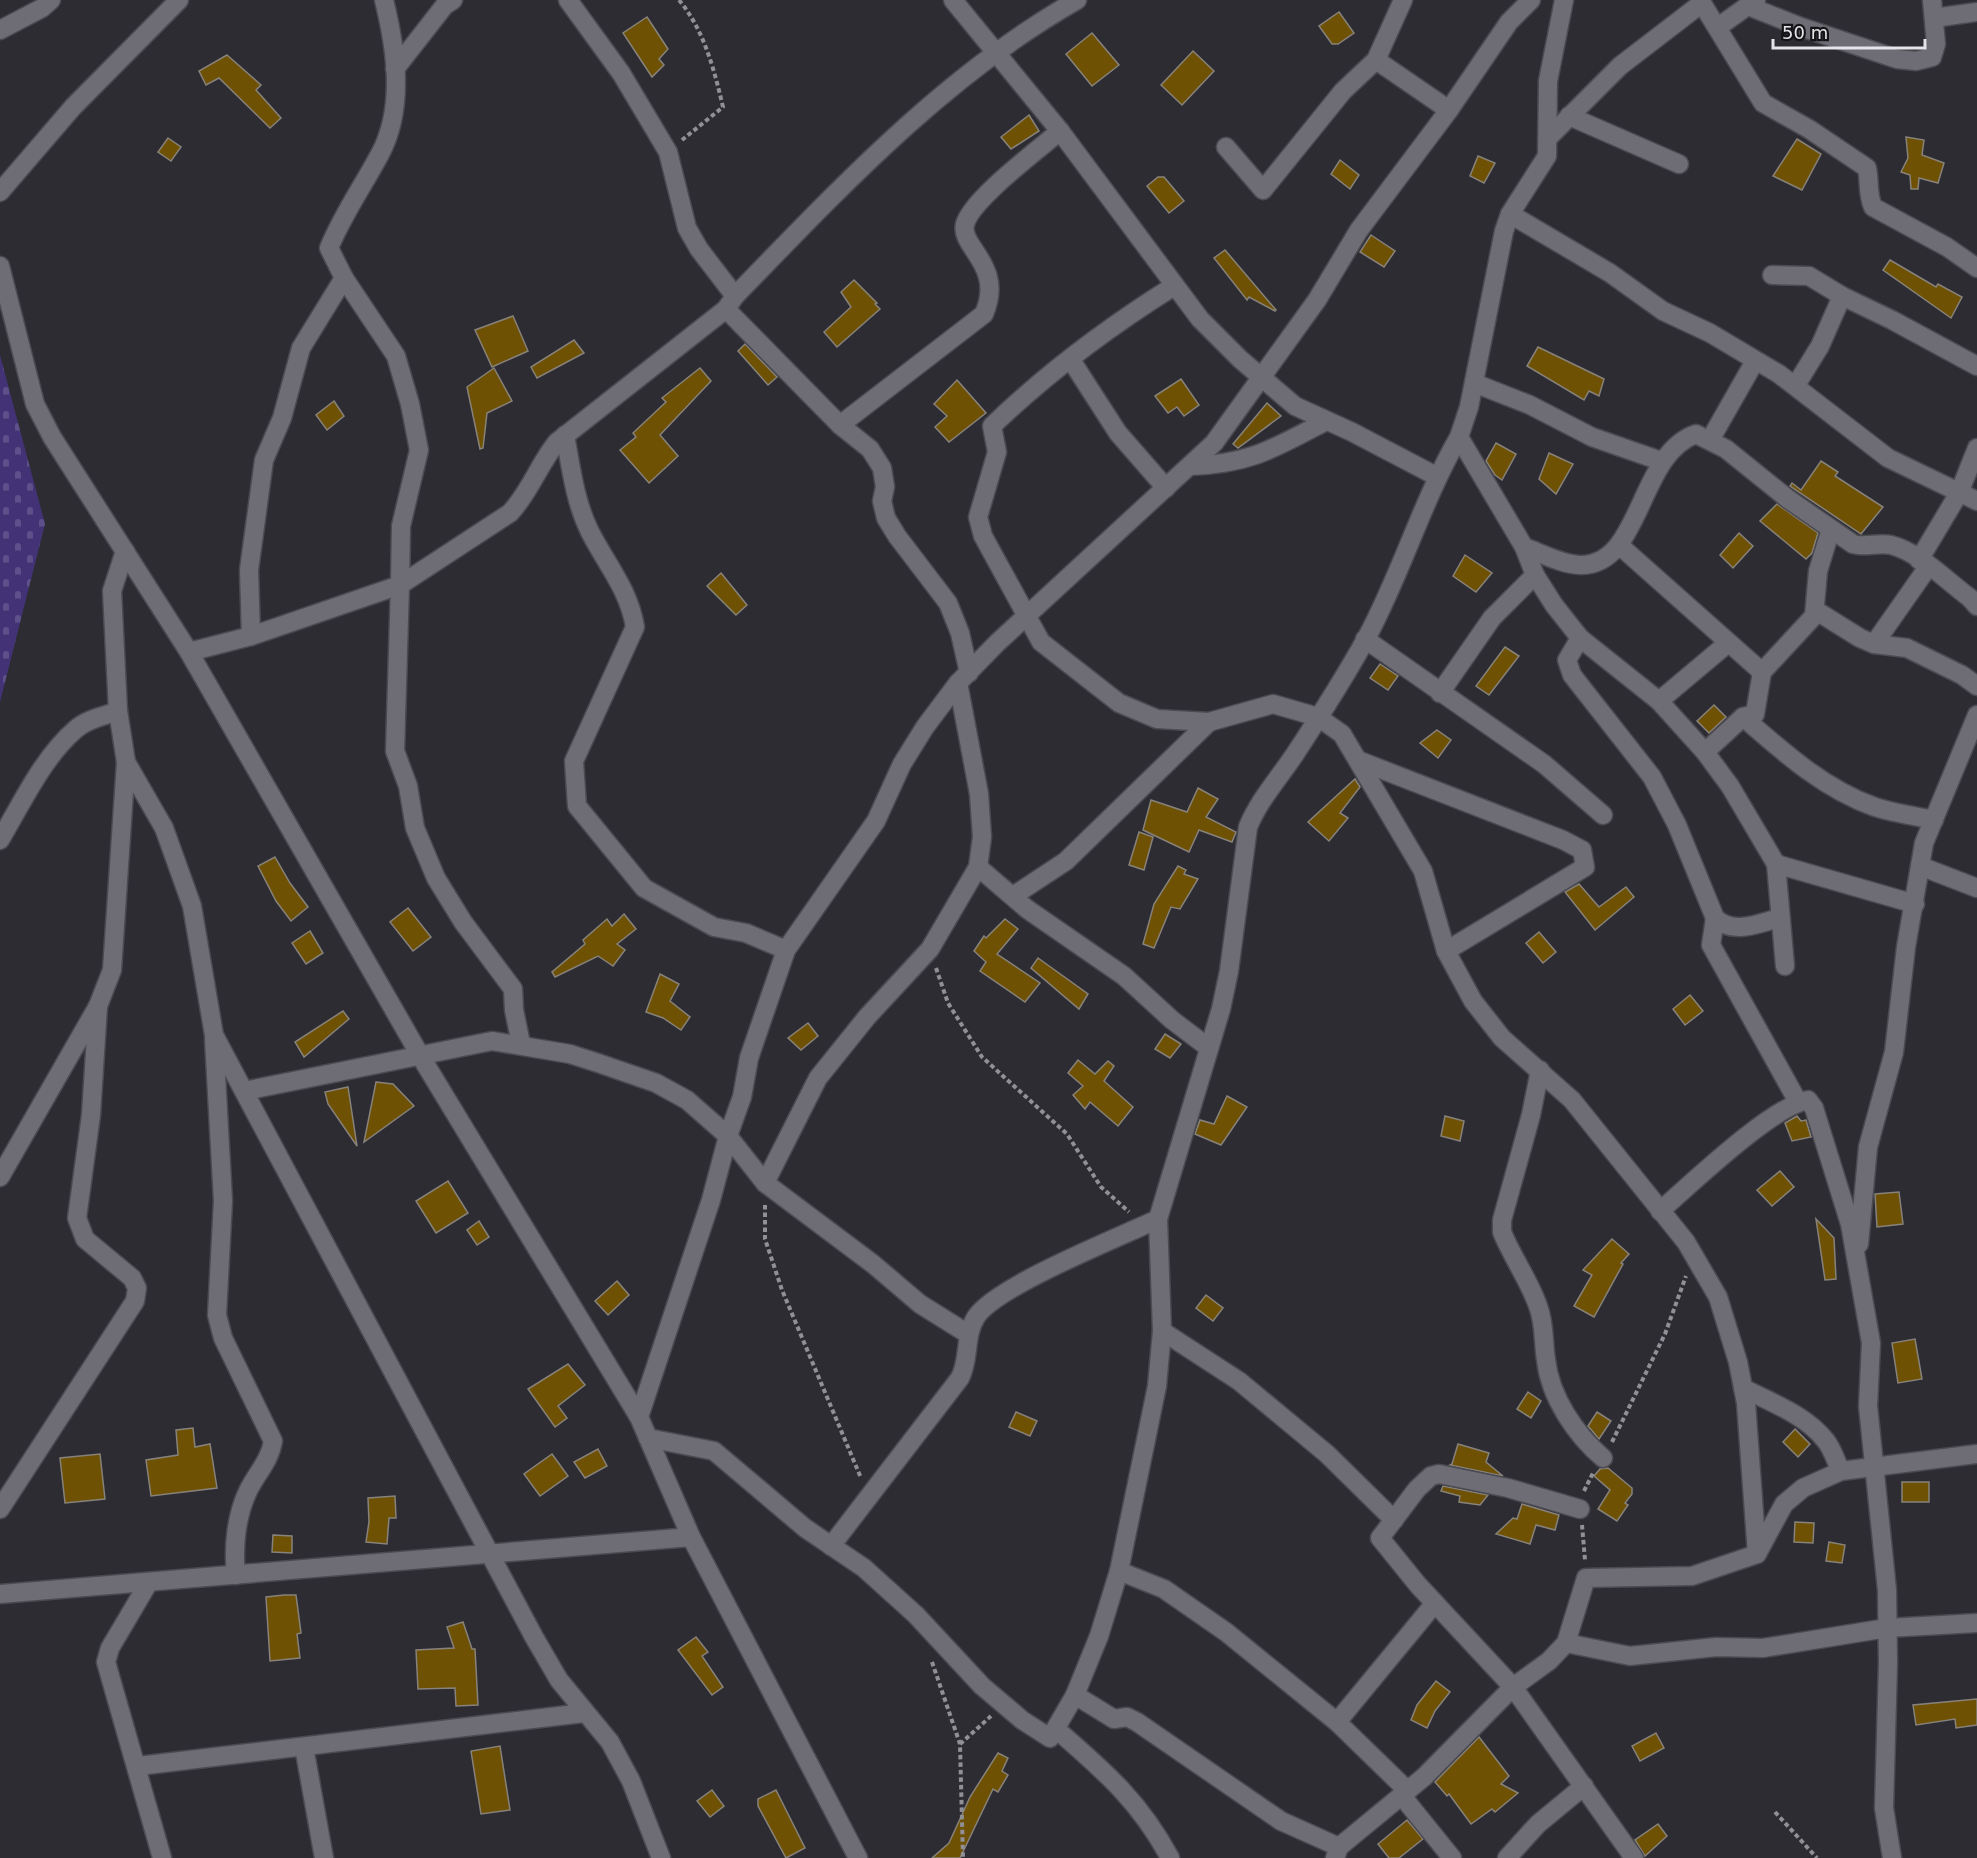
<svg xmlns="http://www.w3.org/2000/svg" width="1977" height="1858" viewBox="0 0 1977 1858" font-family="'DejaVu Sans',sans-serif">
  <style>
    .cemetery { fill: url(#cemetery-stones) }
    .building { fill: #6f5104; stroke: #87827a; stroke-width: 1.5 }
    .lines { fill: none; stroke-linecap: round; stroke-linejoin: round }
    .minor-casing { stroke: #4b4a51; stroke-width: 21 }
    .path { stroke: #909096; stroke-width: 4; stroke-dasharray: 4.5 3; stroke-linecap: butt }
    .minor { stroke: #6e6d76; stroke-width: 18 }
  </style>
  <defs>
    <pattern id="cemetery-stones" width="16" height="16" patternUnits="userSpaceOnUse" patternTransform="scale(1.5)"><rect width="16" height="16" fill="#433376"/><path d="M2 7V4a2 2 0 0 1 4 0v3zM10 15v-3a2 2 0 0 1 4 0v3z" fill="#5e508a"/></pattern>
  </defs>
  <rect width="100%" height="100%" fill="#2d2c33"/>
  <path class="cemetery" d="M 0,355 L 45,524 L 0,702 Z"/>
  <g class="building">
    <path d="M 1339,12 L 1354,33 L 1338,44 L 1332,44 L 1319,26 Z"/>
    <path d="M 647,17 L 668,49 L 659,59 L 664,65 L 652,77 L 623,33 Z"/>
    <path d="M 1092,33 L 1119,65 L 1092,86 L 1066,54 Z"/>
    <path d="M 1193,51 L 1214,71 L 1182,105 L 1161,85 Z"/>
    <path d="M 227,55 L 261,85 L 256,90 L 281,118 L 270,128 L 219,78 L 206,85 L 199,71 Z"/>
    <path d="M 1029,115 L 1039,131 L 1011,149 L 1001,137 Z"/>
    <path d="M 1906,137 L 1924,140 L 1922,155 L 1944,163 L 1938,183 L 1919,178 L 1918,189 L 1911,189 L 1910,175 L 1901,172 L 1908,158 Z"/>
    <path d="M 168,138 L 181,147 L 171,161 L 158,152 Z"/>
    <path d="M 1797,139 L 1821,154 L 1802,190 L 1773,176 Z"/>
    <path d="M 1478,156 L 1495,163 L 1484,183 L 1470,176 Z"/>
    <path d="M 1340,160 L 1359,175 L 1350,189 L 1331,174 Z"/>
    <path d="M 1158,177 L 1164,177 L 1184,201 L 1169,213 L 1147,186 Z"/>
    <path d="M 1371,235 L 1395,251 L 1384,267 L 1360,252 Z"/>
    <path d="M 1225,250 L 1276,310 L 1275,311 L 1249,297 L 1247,300 L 1214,258 Z"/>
    <path d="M 1890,260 L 1936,287 L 1938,284 L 1962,297 L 1951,318 L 1883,270 Z"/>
    <path d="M 854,280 L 877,303 L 875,304 L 880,309 L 837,347 L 824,332 L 851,307 L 841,292 Z"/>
    <path d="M 513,316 L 528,351 L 492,367 L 475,330 Z"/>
    <path d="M 574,340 L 584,353 L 537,378 L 531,367 Z"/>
    <path d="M 745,344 L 777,377 L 768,385 L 738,351 Z"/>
    <path d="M 1538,347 L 1604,379 L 1599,396 L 1589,391 L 1584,400 L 1527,366 Z"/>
    <path d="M 494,368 L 512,401 L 487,413 L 483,448 L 480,449 L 467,387 Z"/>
    <path d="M 700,368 L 711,381 L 660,435 L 678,456 L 649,483 L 620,450 L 636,437 L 633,433 L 666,402 L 662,398 Z"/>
    <path d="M 1181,379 L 1199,405 L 1184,416 L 1177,407 L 1168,413 L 1155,396 Z"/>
    <path d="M 957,380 L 986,413 L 949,442 L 935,427 L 947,416 L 934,404 Z"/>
    <path d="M 334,401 L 344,416 L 327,430 L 316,415 Z"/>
    <path d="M 1267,403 L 1281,416 L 1238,448 L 1233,444 Z"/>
    <path d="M 1496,443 L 1516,454 L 1502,480 L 1495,475 L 1486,461 Z"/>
    <path d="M 1549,453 L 1573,464 L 1556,494 L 1539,479 Z"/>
    <path d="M 1821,461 L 1838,472 L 1835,476 L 1883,507 L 1861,534 L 1790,486 L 1792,483 L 1801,490 Z"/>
    <path d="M 1777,504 L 1818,533 L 1812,553 L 1806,559 L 1760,521 Z"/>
    <path d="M 1739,533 L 1753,546 L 1733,568 L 1720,555 Z"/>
    <path d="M 1465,555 L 1492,573 L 1476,592 L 1453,576 Z"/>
    <path d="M 721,573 L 747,605 L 736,615 L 707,586 Z"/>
    <path d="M 1505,647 L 1519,656 L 1489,695 L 1476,686 Z"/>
    <path d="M 1380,664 L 1398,676 L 1388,690 L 1370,678 Z"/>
    <path d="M 1714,705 L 1726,717 L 1709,733 L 1697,721 Z"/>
    <path d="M 1437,730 L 1451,740 L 1438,758 L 1420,743 Z"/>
    <path d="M 1355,779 L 1360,787 L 1340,813 L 1348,818 L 1329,841 L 1308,822 Z"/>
    <path d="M 1198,788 L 1218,799 L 1206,817 L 1236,832 L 1232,842 L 1199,830 L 1189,852 L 1143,830 L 1151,800 L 1187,812 Z"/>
    <path d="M 1139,832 L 1153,837 L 1144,870 L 1129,865 Z"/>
    <path d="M 275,857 L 290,883 L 308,907 L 291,921 L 276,901 L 258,866 Z"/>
    <path d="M 1178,866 L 1186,870 L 1184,874 L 1198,879 L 1180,909 L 1171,907 L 1154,948 L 1143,944 L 1154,904 Z"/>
    <path d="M 1579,884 L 1599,907 L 1626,887 L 1634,897 L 1595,930 L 1565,892 Z"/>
    <path d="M 408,908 L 431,937 L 413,951 L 390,922 Z"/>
    <path d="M 624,914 L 636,929 L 617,944 L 625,950 L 613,966 L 598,956 L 555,977 L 552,972 L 585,944 L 583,940 L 607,919 L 612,926 Z"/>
    <path d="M 1005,919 L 1018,929 L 997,954 L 1040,983 L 1025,1002 L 980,971 L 986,962 L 974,951 L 984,936 L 986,938 Z"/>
    <path d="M 310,931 L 323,953 L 306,964 L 292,943 Z"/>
    <path d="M 1539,932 L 1556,952 L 1543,963 L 1526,943 Z"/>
    <path d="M 1038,958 L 1088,994 L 1079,1009 L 1031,968 Z"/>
    <path d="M 660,974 L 679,984 L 670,1001 L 690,1017 L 681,1030 L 663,1018 L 646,1012 Z"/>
    <path d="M 1690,995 L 1703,1011 L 1685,1025 L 1673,1009 Z"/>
    <path d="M 343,1011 L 349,1019 L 304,1057 L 295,1042 Z"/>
    <path d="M 808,1023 L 818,1036 L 801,1050 L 788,1038 Z"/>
    <path d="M 1165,1034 L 1181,1044 L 1170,1058 L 1155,1049 Z"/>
    <path d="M 1078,1060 L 1095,1074 L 1108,1061 L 1114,1066 L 1104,1081 L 1133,1107 L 1118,1126 L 1090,1102 L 1085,1109 L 1073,1095 L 1083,1086 L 1068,1073 Z"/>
    <path d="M 376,1082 L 393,1084 L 414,1106 L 364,1142 Z"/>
    <path d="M 348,1087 L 357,1146 L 328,1104 L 325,1092 Z"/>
    <path d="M 1227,1096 L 1247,1107 L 1221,1145 L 1195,1134 L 1200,1120 L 1214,1124 Z"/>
    <path d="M 1445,1116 L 1464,1121 L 1460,1141 L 1441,1136 Z"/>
    <path d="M 1797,1116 L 1801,1121 L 1806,1120 L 1811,1137 L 1792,1141 L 1785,1123 Z"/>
    <path d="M 1780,1171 L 1794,1187 L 1772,1206 L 1757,1190 Z"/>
    <path d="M 448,1181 L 468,1213 L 436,1233 L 416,1201 Z"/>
    <path d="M 1899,1192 L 1903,1224 L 1877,1227 L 1875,1194 Z"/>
    <path d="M 1816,1219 L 1834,1238 L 1836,1279 L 1825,1280 Z"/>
    <path d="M 479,1221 L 489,1237 L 477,1245 L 467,1230 Z"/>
    <path d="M 1612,1239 L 1629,1254 L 1621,1263 L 1623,1264 L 1594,1317 L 1574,1306 L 1592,1275 L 1583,1270 Z"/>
    <path d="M 617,1281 L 629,1295 L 608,1315 L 595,1301 Z"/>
    <path d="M 1206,1295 L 1223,1308 L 1213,1321 L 1196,1308 Z"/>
    <path d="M 1915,1339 L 1922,1379 L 1898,1383 L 1892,1343 Z"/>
    <path d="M 568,1364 L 585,1385 L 558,1406 L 567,1418 L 555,1427 L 528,1389 Z"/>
    <path d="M 1528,1392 L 1541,1401 L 1531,1418 L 1517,1409 Z"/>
    <path d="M 1016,1412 L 1037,1421 L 1030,1436 L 1009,1427 Z"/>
    <path d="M 1597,1412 L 1611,1421 L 1599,1439 L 1588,1426 Z"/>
    <path d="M 193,1428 L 195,1447 L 210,1444 L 217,1488 L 151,1496 L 146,1460 L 178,1455 L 176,1430 Z"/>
    <path d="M 1795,1429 L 1810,1444 L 1798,1457 L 1783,1442 Z"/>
    <path d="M 1458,1444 L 1489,1453 L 1486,1462 L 1503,1476 L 1450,1465 L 1452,1464 Z"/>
    <path d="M 598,1449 L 607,1466 L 585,1478 L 574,1462 Z"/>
    <path d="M 100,1454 L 105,1499 L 65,1503 L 60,1458 Z"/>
    <path d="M 552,1454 L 568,1476 L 540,1496 L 524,1474 Z"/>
    <path d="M 1608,1468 L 1632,1488 L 1632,1494 L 1625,1503 L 1628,1505 L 1617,1521 L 1598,1509 L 1610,1490 L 1594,1476 L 1600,1469 Z"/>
    <rect x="1902" y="1482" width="27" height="20"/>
    <path d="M 1443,1486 L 1488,1495 L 1480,1505 L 1459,1502 L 1460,1496 L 1441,1491 Z"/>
    <path d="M 395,1496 L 396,1518 L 389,1518 L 387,1544 L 366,1542 L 369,1522 L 368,1498 Z"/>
    <path d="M 1522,1504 L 1559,1515 L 1555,1530 L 1536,1525 L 1530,1544 L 1496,1534 L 1513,1518 L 1517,1519 Z"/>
    <path d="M 1795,1522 L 1814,1523 L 1813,1543 L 1794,1542 Z"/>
    <path d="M 273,1535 L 292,1536 L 292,1553 L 272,1552 Z"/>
    <path d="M 1829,1542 L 1845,1545 L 1842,1563 L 1826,1561 Z"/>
    <path d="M 284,1595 L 296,1595 L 301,1633 L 297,1634 L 300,1658 L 270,1661 L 266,1597 Z"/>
    <path d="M 463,1622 L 472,1649 L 475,1649 L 478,1705 L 456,1706 L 455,1688 L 418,1689 L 416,1650 L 454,1648 L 447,1627 Z"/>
    <path d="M 696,1637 L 708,1652 L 702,1656 L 723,1687 L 712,1695 L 678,1650 Z"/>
    <path d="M 1436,1681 L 1450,1692 L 1435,1711 L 1427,1728 L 1411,1720 L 1417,1705 Z"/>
    <path d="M 1977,1699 L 1977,1725 L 1956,1728 L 1955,1719 L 1916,1725 L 1913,1705 Z"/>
    <path d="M 1656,1733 L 1664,1748 L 1640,1761 L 1632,1746 Z"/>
    <path d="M 1479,1737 L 1509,1776 L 1501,1784 L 1518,1793 L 1495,1812 L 1492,1809 L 1471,1824 L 1449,1794 L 1447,1796 L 1435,1782 Z"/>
    <path d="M 500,1746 L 510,1810 L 481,1814 L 471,1751 Z"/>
    <path d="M 998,1753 L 1008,1758 L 1002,1771 L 1008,1775 L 998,1792 L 993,1789 L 960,1858 L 932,1858 L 949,1843 L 970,1797 Z"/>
    <path d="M 712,1790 L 724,1806 L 710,1817 L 697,1801 Z"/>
    <path d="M 776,1790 L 805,1848 L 786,1858 L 758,1806 L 758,1799 Z"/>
    <path d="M 1407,1820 L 1423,1839 L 1399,1858 L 1389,1858 L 1378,1844 Z"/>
    <path d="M 1658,1824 L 1667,1836 L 1645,1856 L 1635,1840 Z"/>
  </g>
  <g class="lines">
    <g class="minor-casing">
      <g id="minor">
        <path d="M 568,0 L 621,73 L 668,152 L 687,228 L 699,249 L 735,296"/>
        <path d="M 953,0 L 1060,131 L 1200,319 L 1240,359 L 1295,406 L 1352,432 L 1436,476"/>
        <path d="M 1564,0 L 1548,81 L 1547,156 L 1510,214 L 1504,231 L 1469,407 L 1459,437 L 1524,547 L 1535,575 L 1554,605 L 1580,638 L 1659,701 L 1705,752 L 1730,786 L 1776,864 L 1785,966"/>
        <path d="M 1700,0 L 1763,103 L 1809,129 L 1867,168 C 1870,183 1867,193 1873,207 L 1947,247 L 1977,268"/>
        <path d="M 1748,6 L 1801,27 L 1897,59 L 1916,61 L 1932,57 L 1936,44 L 1932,0"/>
        <path d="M 1934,18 L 1977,12"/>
        <path d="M 1718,27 L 1756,0"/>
        <path d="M 0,30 L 42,8 L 51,0"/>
        <path d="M 1376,60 L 1449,110"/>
        <path d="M 395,69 L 445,5 L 453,0"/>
        <path d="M 1569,116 L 1679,164"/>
        <path d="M 1549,137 L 1620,66 L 1702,3"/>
        <path d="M 1226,147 L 1263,190 L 1343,91 L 1376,60 L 1403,0"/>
        <path d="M 0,192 L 73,107 L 179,0"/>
        <path d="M 1510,214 L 1610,273 L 1663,311 L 1710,333 L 1779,374 L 1888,458 L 1977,501"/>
        <path d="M 0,266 L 35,404 L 52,437 L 189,652 L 421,1057 L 639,1417 L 691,1537 L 858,1858"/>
        <path d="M 1772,275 L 1809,276 L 1842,296 L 1892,320 L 1977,366"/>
        <path d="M 1174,286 C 1110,326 1047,373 992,426 L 997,452 L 978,517 L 983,536 L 1041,642 L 1119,703 L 1157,719 L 1209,722 L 1273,704 L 1318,717 L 1342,734 L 1423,871 L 1446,951 L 1473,1001 L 1502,1038 L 1572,1100 L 1686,1242 L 1718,1297 L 1738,1362 L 1746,1403 L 1757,1554"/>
        <path d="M 726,309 L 840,425 L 870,449 L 882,468 L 885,487 L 882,501 L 886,518 L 897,536 L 948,603 L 960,633 L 969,673"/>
        <path d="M 1071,360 L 1118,433 L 1166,488"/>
        <path d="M 1474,383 L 1530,405 L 1592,437 L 1661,461"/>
        <path d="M 1796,385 L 1820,346 L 1842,296"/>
        <path d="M 840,425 L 984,314 C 1005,265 959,247 965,224 C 972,199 1038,150 1060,131"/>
        <path d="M 565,435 C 571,468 575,502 590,532 C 607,565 629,590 635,627 L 574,761 L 577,806 L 644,888 L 714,927 L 746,933 L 786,950"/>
        <path d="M 1710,440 L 1755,361"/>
        <path d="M 1190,466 C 1250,464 1275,448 1326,421"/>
        <path d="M 1619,545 L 1762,672"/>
        <path d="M 1524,547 C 1541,553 1563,565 1581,565 C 1642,565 1638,454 1696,434 L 1726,449 L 1788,499 L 1853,544 C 1865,548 1878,542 1891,545 C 1919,552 1947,581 1970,598 L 1977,606"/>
        <path d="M 125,551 L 112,591 L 118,711 L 126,762 L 164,828 L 192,906 L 214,1035 L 534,1637 L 559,1680 L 610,1742 L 631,1781 L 661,1858"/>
        <path d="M 1919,560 L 1959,493 L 1977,448"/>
        <path d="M 1815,610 L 1860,638 L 1874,644 L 1907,648 L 1962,675 L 1977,686"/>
        <path d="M 251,636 L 249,570 L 264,460 L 282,418 L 301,348 L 344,278"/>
        <path d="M 1580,638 L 1567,660 L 1572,675 L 1652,777 L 1677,825 L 1715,918 C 1733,935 1757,924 1779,918"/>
        <path d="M 1365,639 L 1544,764 L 1603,815"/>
        <path d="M 1874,644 L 1928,567"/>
        <path d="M 189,652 L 251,636 L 400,585 L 401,526 L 419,450 L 410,404 L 396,356 L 344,278 L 329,248 C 343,214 363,186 380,154 C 405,107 396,49 384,0"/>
        <path d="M 1440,693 L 1492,618 L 1535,575"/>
        <path d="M 1659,701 L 1728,643"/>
        <path d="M 1743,717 C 1783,752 1824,789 1875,807 C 1894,813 1914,816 1934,820"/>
        <path d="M 1705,752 L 1743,717 L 1755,714 L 1762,672 L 1814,616 L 1818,571 L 1831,529"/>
        <path d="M 1360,761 L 1563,840 L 1582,850 L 1585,867 L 1446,951"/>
        <path d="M 0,840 C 22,803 43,757 76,729 C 87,719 104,716 118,711"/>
        <path d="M 1776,864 L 1915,904"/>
        <path d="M 1920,866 L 1977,888"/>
        <path d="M 978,867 L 1027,909 L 1124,976 L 1172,1020 L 1209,1048"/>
        <path d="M 1013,896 L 1066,861 L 1209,722"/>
        <path d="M 1715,918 L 1711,945 L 1798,1102"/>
        <path d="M 214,1039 L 223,1201 L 217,1315 L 223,1338 L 273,1441 C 270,1461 256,1474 248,1491 C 236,1516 233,1548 236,1575"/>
        <path d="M 521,1044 L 514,1010 L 513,989 L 463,922 L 436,878 L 415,828 L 408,786 L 395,751 L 400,585 L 510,513 C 530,492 539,464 557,442 L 726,309 L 735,296 C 840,188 945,75 1077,0"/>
        <path d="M 1540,1070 L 1531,1115 L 1502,1220 L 1502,1232 C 1512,1257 1529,1280 1538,1306 C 1545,1324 1543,1342 1546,1360 C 1550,1397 1576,1435 1603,1458"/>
        <path d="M 244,1091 L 492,1041 L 570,1054 L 598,1063 L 656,1083 L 687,1100 L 728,1136 L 765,1183 L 873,1264 L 920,1304 L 968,1334"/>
        <path d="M 0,1177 L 98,1006 L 112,970 L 126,762"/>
        <path d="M 765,1183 L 818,1078 L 867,1017 L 930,949 L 978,867 L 982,837 L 979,794 L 958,683"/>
        <path d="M 1660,1211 C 1692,1183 1771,1107 1808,1100 L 1814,1108 L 1850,1224 L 1871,1343 L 1868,1406 L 1887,1590 L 1888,1663 L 1884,1808 L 1892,1858"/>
        <path d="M 1859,1244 L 1868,1147 L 1894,1052 L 1906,947 L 1924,843 L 1977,715"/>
        <path d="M 1162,1331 L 1239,1381 L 1327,1454 L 1394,1520"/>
        <path d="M 1743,1388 C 1772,1403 1806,1415 1826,1441 C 1833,1450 1836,1462 1841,1471"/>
        <path d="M 639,1417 L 711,1200 L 728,1136 L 742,1097 L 749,1058 L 786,950 L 876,821 L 902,764 L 925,727 L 958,683 L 997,643 L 1214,443 L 1317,300 L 1359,230 L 1449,110 L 1509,22 L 1531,0"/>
        <path d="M 648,1438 L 714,1451 L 805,1528 L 864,1568 L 916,1615 L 982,1686 L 1022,1720 L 1050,1738 L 1075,1695 L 1099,1636 L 1119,1571 L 1157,1386 L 1162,1331 L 1158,1219 L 1221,1009 L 1229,971 L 1248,827 C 1259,800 1279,778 1295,754 C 1320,716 1345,677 1367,637 C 1402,572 1422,501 1459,437"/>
        <path d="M 0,1509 L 135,1301 L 137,1288 L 132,1278 L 85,1239 L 77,1218 L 91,1115 L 98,1006"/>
        <path d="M 1580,1509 L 1508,1488 L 1439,1474 L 1431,1476 L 1417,1489 L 1380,1538 L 1418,1585 L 1513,1687 L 1634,1858"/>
        <path d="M 831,1546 L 960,1378 C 970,1359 964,1336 976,1317 C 996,1286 1120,1237 1158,1219"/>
        <path d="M 1119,1571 L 1164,1589 L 1226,1632 L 1337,1722 L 1408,1791"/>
        <path d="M 149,1582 L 110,1648 L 106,1662 L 162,1858"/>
        <path d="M 0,1594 L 691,1537"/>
        <path d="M 1566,1643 L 1630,1656 L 1716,1647 L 1763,1648 L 1887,1628 L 1977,1623"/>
        <path d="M 1075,1695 L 1114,1719 L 1127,1717 L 1137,1722 L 1281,1821 L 1339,1847"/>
        <path d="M 1337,1722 L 1435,1603"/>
        <path d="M 1056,1729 C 1103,1770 1140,1801 1170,1858"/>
        <path d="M 304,1747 L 324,1858"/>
        <path d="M 138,1766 L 584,1713"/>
        <path d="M 1402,1796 L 1452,1858"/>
        <path d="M 1335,1858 L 1339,1847 L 1424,1777 L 1513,1687 L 1549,1661 L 1566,1643 L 1586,1578 L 1692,1576 L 1757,1554 L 1784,1504 L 1803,1488 L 1841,1471 L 1977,1454"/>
        <path d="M 1507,1858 L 1538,1824 L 1584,1786"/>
      </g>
    </g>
    <g class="path">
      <path d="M 679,0 C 704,30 714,69 723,107 L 682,140"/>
      <path d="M 936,968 L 948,1003 L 982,1057 L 1067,1134 L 1101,1187 L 1129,1212"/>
      <path d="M 765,1205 L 765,1239 L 782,1290 L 861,1478"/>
      <path d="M 1612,1442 L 1665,1334 L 1686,1276"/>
      <path d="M 1584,1491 L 1594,1471"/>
      <path d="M 1582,1525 L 1585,1560"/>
      <path d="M 932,1662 L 960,1744 L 963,1858"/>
      <path d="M 960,1744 L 991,1716"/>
      <path d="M 1775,1812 L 1817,1858"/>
    </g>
    <use href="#minor" class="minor"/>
  </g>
  <path d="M1773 39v9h152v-9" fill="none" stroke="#e4e4e9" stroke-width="3"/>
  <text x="1782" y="39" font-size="18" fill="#e4e4e9" stroke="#151518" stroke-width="4.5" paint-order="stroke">50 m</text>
</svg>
